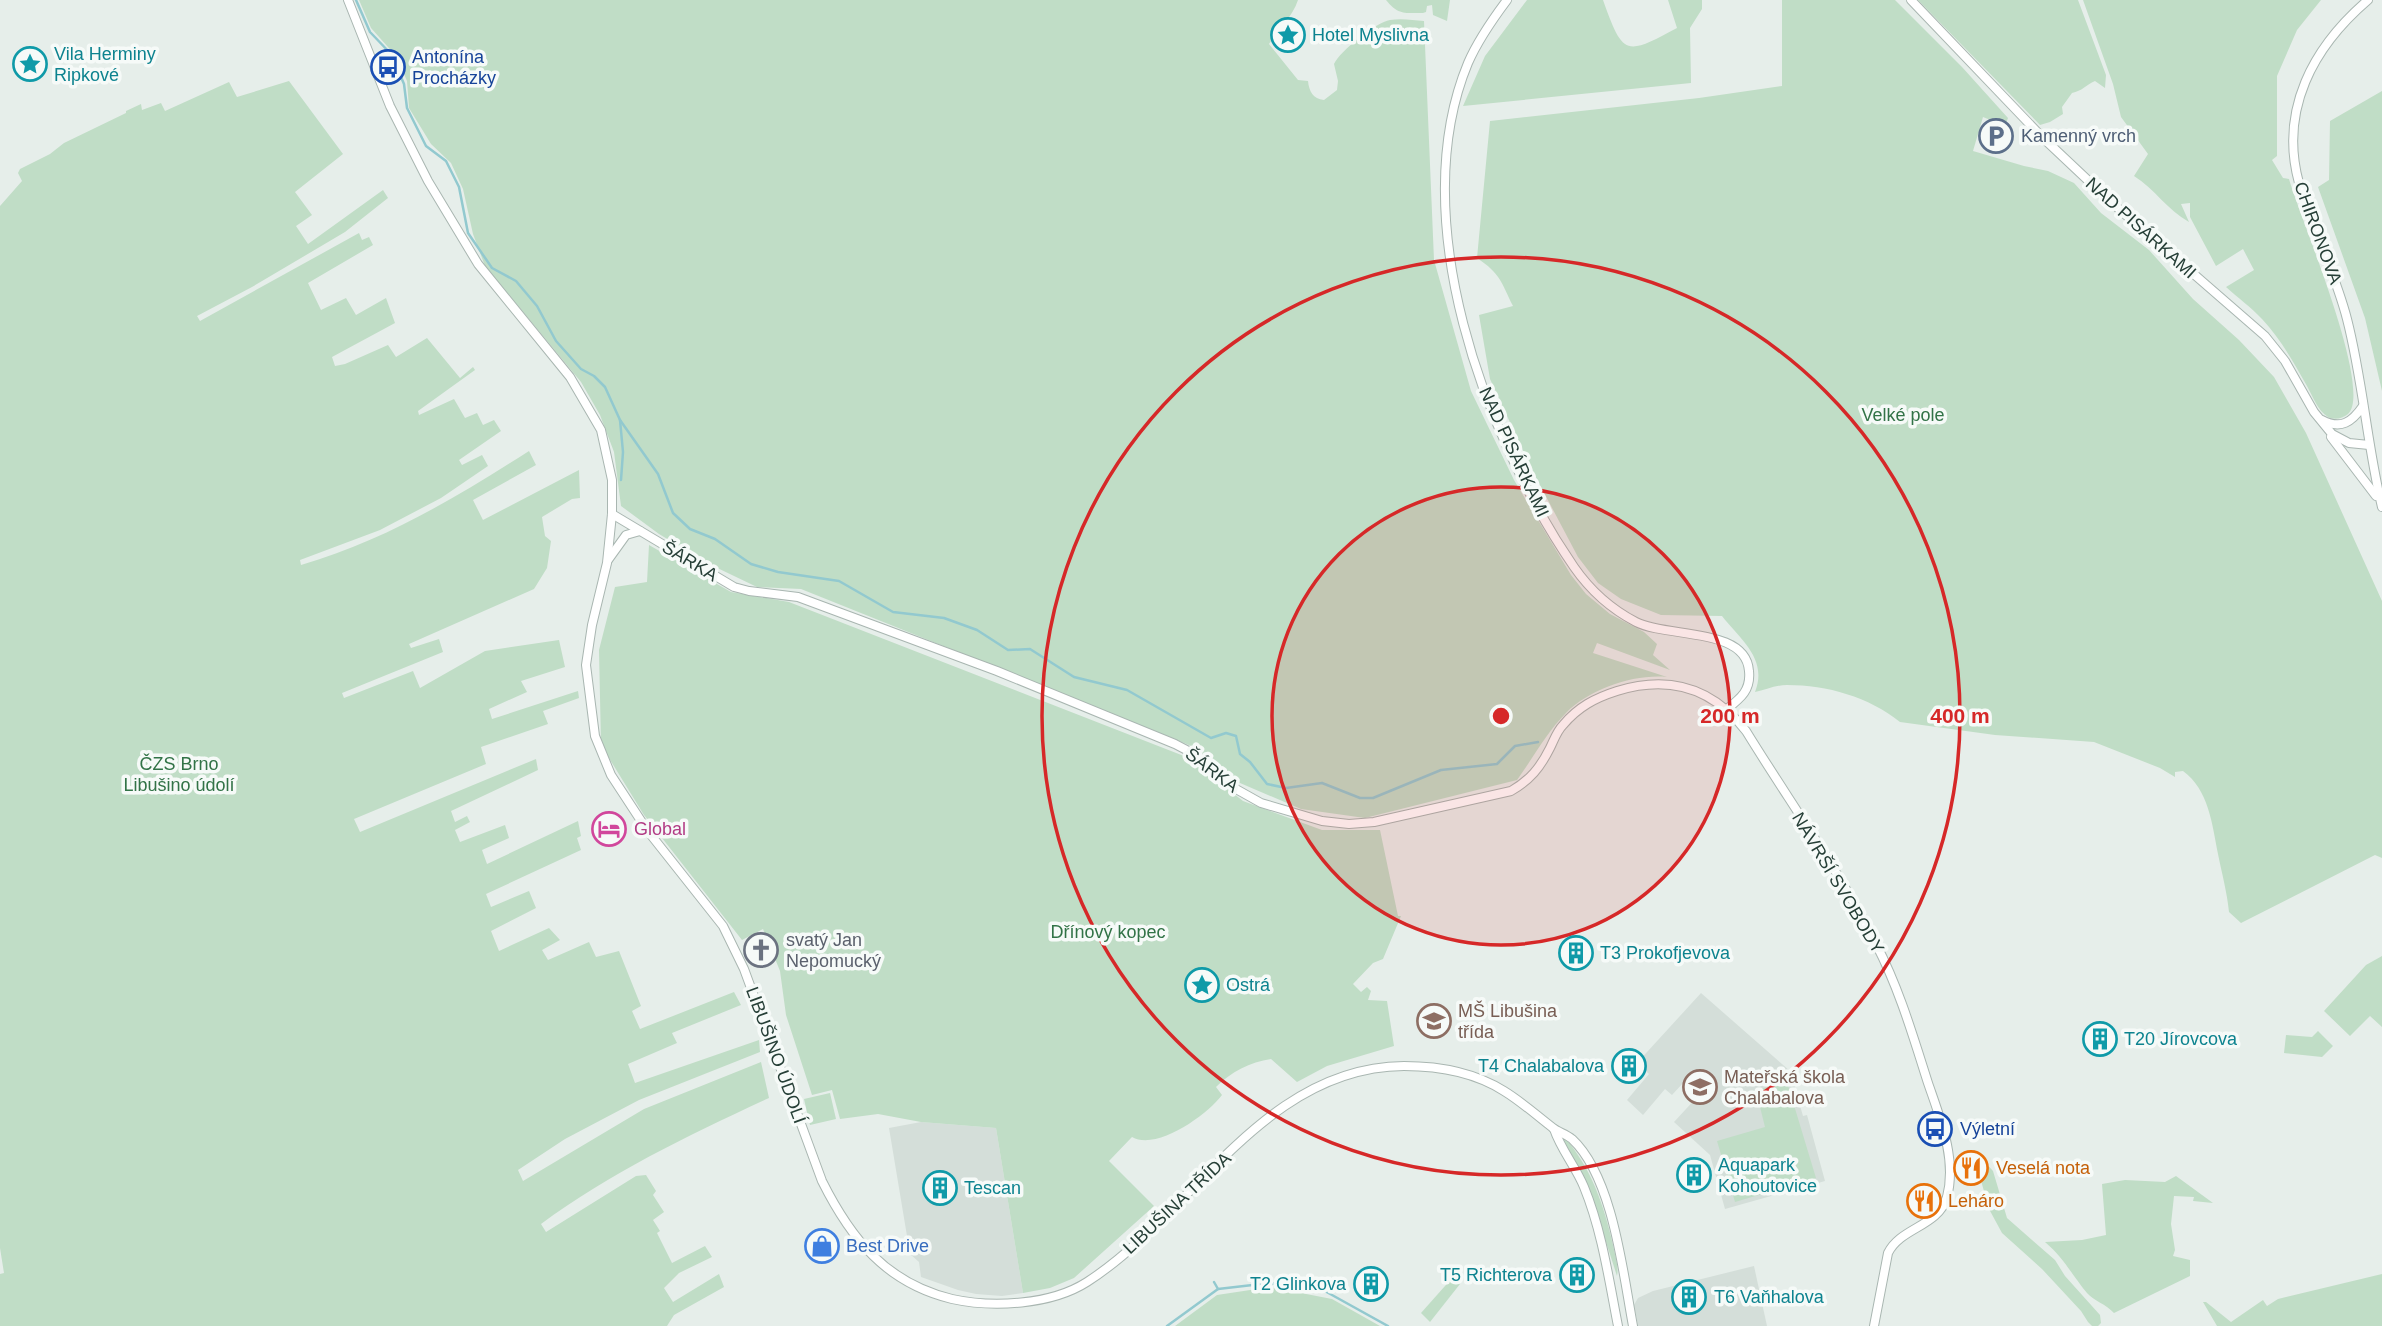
<svg xmlns="http://www.w3.org/2000/svg" width="2382" height="1326" viewBox="0 0 2382 1326" font-family="Helvetica,sans-serif">
  <style>
    .built { fill: #d4ded9 }
    .green { fill: #c0ddc6 }
    .lines { fill: none; stroke-linecap: round; stroke-linejoin: round }
    .stream { stroke: #92c9cf; stroke-width: 2.5 }
    .tertiary-casing { stroke: #a9b6b1; stroke-width: 10 }
    .tertiary { stroke: #fff; stroke-width: 8 }
    .ring { fill: none; stroke: #d62828; stroke-width: 3.5 }
    .labels { text-anchor: middle; dominant-baseline: central; stroke-width: 7; stroke-linejoin: round; paint-order: stroke }
    .culture-label { font-size: 18px; fill: #0d838f; stroke: #f6faf8; text-anchor: start }
    .transit-label { font-size: 18px; fill: #164399; stroke: #f6faf8; text-anchor: start }
    .service-label { font-size: 18px; fill: #4e5e75; stroke: #f6faf8; text-anchor: start }
    .street-label { font-size: 18px; fill: #263f37; stroke: #f6faf8 }
    .park-label { font-size: 18px; fill: #327347; stroke: #f6faf8 }
    .hotel-label { font-size: 18px; fill: #b23c85; stroke: #f6faf8; text-anchor: start }
    .worship-label { font-size: 18px; fill: #5b616d; stroke: #f6faf8; text-anchor: start }
    .education-label { font-size: 18px; fill: #785e54; stroke: #f6faf8; text-anchor: start }
    .food-label { font-size: 18px; fill: #c56008; stroke: #f6faf8; text-anchor: start }
    .shop-label { font-size: 18px; fill: #366cbe; stroke: #f6faf8; text-anchor: start }
    .centre { fill: #d62828; stroke: #f6faf8; stroke-width: 3.5 }
    .ring-label { font-size: 21px; text-anchor: middle; font-weight: bold; fill: #d62828; stroke: #f6faf8; stroke-width: 7; stroke-linejoin: round; paint-order: stroke }
  </style>
  <rect width="100%" height="100%" fill="#e6eeea"/>
  <g class="built">
    <path d="M 1701,993 L 1790,1071 L 1803,1116 L 1807,1115 L 1825,1181 L 1725,1209 L 1710,1155 L 1674,1122 L 1698,1096 L 1693,1092 L 1691,1093 L 1683,1083 L 1672,1095 L 1665,1089 L 1643,1115 L 1627,1100 L 1649,1074 L 1637,1063 Z"/>
    <path d="M 921,1122 L 996,1128 L 1023,1293 L 1002,1296 L 976,1294 L 958,1290 L 921,1277 L 919,1262 L 910,1254 L 889,1128 Z"/>
    <path d="M 1754,1266 L 1767,1326 L 1638,1326 L 1634,1305 L 1638,1298 L 1653,1291 Z"/>
  </g>
  <g class="green">
    <path d="M 359,0 L 1298,0 C 1292,18 1279,28 1269,44 L 1298,80 L 1308,81 C 1309,91 1313,99 1324,100 L 1337,90 L 1338,81 L 1334,64 C 1340,51 1376,22 1390,20 C 1401,18 1413,20 1424,21 L 1434,260 L 1471,391 L 1514,480 L 1571,575 L 1586,594 L 1610,614 L 1644,632 L 1657,644 L 1653,655 L 1670,670 L 1597,643 L 1593,653 L 1667,677 C 1633,674 1590,689 1566,713 C 1547,732 1533,758 1517,780 L 1365,818 L 1301,809 L 1240,783 L 1191,746 L 1175,739 L 801,589 L 757,587 L 709,564 L 659,534 L 621,506 L 614,452 L 600,415 L 581,382 L 485,266 L 473,234 L 463,189 L 451,163 L 431,144 L 409,108 L 407,81 L 396,56 L 371,28 Z"/>
    <path d="M 1386,0 L 1450,0 L 1447,21 L 1433,15 L 1432,5 L 1427,6 L 1426,12 L 1423,13 C 1404,13 1398,15 1386,0 Z"/>
    <path d="M 1527,0 L 1603,0 C 1623,56 1625,56 1677,28 L 1668,0 L 1702,0 L 1702,9 L 1690,28 L 1691,83 L 1463,106 L 1485,56 Z"/>
    <path d="M 1782,0 L 1895,0 L 1962,67 L 2008,118 L 2005,126 L 1983,117 L 1973,151 L 2024,166 L 2048,171 L 2074,183 L 2101,213 L 2149,250 L 2193,299 L 2239,340 L 2274,377 L 2306,433 L 2382,601 L 2382,858 L 2375,855 L 2241,923 L 2229,912 C 2227,892 2222,874 2218,854 C 2212,824 2209,790 2183,771 L 2175,772 L 2175,777 L 2160,768 L 2094,742 L 1995,735 L 1900,722 C 1869,697 1827,685 1787,685 C 1776,685 1765,690 1755,692 C 1768,659 1741,640 1722,616 L 1661,615 L 1621,599 L 1598,583 L 1578,557 L 1532,470 L 1490,379 L 1479,315 L 1513,306 C 1501,282 1501,274 1477,258 L 1490,121 L 1699,98 L 1782,86 Z"/>
    <path d="M 1918,0 L 2078,0 L 2106,75 L 2105,88 L 2095,81 C 2086,85 2082,91 2072,93 L 2062,107 L 2063,114 L 2050,122 L 2040,125 Z"/>
    <path d="M 2083,0 L 2321,0 L 2297,30 L 2277,76 L 2277,156 L 2272,160 L 2283,178 L 2289,179 C 2299,215 2374,390 2348,414 C 2342,419 2334,420 2328,417 C 2318,411 2312,395 2307,386 C 2294,363 2280,338 2262,319 C 2251,307 2238,298 2226,287 L 2254,270 L 2243,249 L 2216,266 L 2190,217 L 2190,203 L 2181,204 L 2189,222 C 2167,210 2155,189 2134,176 L 2148,154 L 2121,117 L 2113,84 Z"/>
    <path d="M 289,81 L 343,154 L 295,192 L 312,215 L 296,226 L 308,244 L 383,190 L 388,198 L 345,232 L 252,287 L 197,316 L 200,321 L 359,233 L 362,240 L 369,237 L 373,245 L 308,283 L 321,310 L 346,298 L 356,315 L 386,298 L 395,323 L 332,357 L 335,366 L 345,364 L 388,345 L 396,357 L 427,338 L 460,378 L 473,367 L 475,370 L 418,411 L 419,415 L 454,399 L 465,418 L 477,413 L 483,425 L 494,420 L 501,431 L 459,460 L 462,465 L 482,455 L 488,466 L 441,498 L 380,530 L 300,560 L 301,565 C 384,541 457,497 529,451 L 536,465 L 473,500 L 483,520 L 579,470 L 580,498 L 572,499 L 542,517 L 545,536 L 551,541 L 547,568 L 534,589 L 409,644 L 411,648 L 439,639 L 443,652 L 342,693 L 344,698 L 413,671 L 420,688 L 485,651 L 559,640 L 565,667 L 521,681 L 527,692 L 489,709 L 492,719 L 578,691 L 579,698 L 543,711 L 548,724 L 481,747 L 486,764 L 354,819 L 360,832 L 536,759 L 538,770 L 451,811 L 455,822 L 467,816 L 470,822 L 455,830 L 460,842 L 505,825 L 509,838 L 482,850 L 487,864 L 578,821 L 581,836 L 577,838 L 581,850 L 486,894 L 491,907 L 529,891 L 536,908 L 491,931 L 499,951 L 549,928 L 560,940 L 542,950 L 548,960 L 589,942 L 596,957 L 619,951 L 641,1006 L 632,1011 L 640,1029 L 734,992 L 741,1005 L 672,1033 L 677,1043 L 628,1064 L 635,1083 L 759,1040 L 760,1052 L 639,1100 L 565,1139 L 518,1170 L 523,1181 L 644,1109 L 761,1062 L 769,1098 C 689,1135 612,1172 541,1224 L 546,1232 L 636,1176 L 646,1175 L 656,1191 L 653,1195 L 664,1212 L 653,1220 L 660,1231 L 657,1233 L 672,1263 L 705,1246 L 712,1257 L 679,1273 L 664,1288 L 673,1302 L 719,1274 L 724,1287 L 674,1315 L 667,1326 L 0,1326 L 0,1274 L 4,1273 L 0,1248 L 0,206 L 22,181 L 18,173 L 20,169 L 50,154 L 64,143 L 126,113 L 126,111 L 141,104 L 142,110 L 161,103 L 165,111 L 229,82 L 237,97 Z"/>
    <path d="M 2382,91 L 2382,391 L 2365,318 L 2318,187 L 2329,180 L 2330,121 Z"/>
    <path d="M 649,545 L 731,592 L 789,602 L 1189,758 L 1243,801 L 1322,830 L 1380,830 L 1398,916 L 1401,916 L 1383,959 L 1373,963 L 1353,984 L 1361,992 L 1367,987 L 1371,991 L 1368,1000 L 1387,1001 L 1394,1046 L 1327,1066 L 1297,1082 L 1271,1059 C 1250,1062 1231,1072 1216,1087 L 1222,1095 C 1207,1115 1157,1151 1132,1137 L 1109,1161 L 1154,1206 L 1074,1278 L 1050,1288 L 1023,1293 L 996,1128 L 921,1122 L 878,1114 L 840,1119 L 832,1090 L 812,1095 L 786,1015 L 780,971 L 763,929 L 742,940 L 644,815 L 601,745 L 599,650 L 615,587 L 647,582 Z"/>
    <path d="M 2382,956 L 2382,1027 L 2370,1016 L 2350,1036 L 2324,1011 L 2366,965 Z"/>
    <path d="M 2318,1031 L 2333,1046 L 2322,1057 L 2284,1053 L 2286,1035 L 2312,1037 Z"/>
    <path d="M 1787,1082 L 1816,1178 L 1735,1202 L 1717,1141 L 1765,1127 L 1760,1107 L 1765,1105 L 1760,1089 Z"/>
    <path d="M 830,1093 L 836,1119 L 810,1125 L 804,1099 Z"/>
    <path d="M 1564,1137 C 1591,1167 1604,1205 1613,1245 C 1615,1255 1619,1267 1617,1276 L 1587,1183 L 1561,1138 Z"/>
    <path d="M 1974,1150 L 1993,1171 L 2007,1218 L 2055,1260 L 2065,1276 L 2100,1315 L 2101,1323 L 2098,1326 L 2092,1326 L 2088,1322 L 2081,1311 L 2042,1269 L 2002,1233 L 1989,1209 L 1980,1177 L 1981,1168 L 1971,1152 Z"/>
    <path d="M 2176,1176 L 2213,1203 L 2193,1201 L 2194,1197 L 2174,1196 L 2171,1224 L 2175,1250 L 2173,1256 L 2190,1260 L 2190,1276 L 2114,1313 C 2106,1304 2094,1301 2087,1293 C 2072,1275 2064,1258 2045,1242 L 2082,1240 L 2106,1235 L 2102,1184 L 2125,1180 L 2165,1182 Z"/>
    <path d="M 2382,1274 L 2382,1326 L 2217,1326 L 2203,1302 L 2206,1302 L 2231,1322 L 2263,1300 L 2267,1306 L 2278,1299 Z"/>
    <path d="M 1453,1277 L 1460,1284 L 1430,1322 L 1421,1313 Z"/>
    <path d="M 1270,1287 L 1332,1299 L 1380,1326 L 1175,1326 L 1217,1295 Z"/>
  </g>
  <g class="lines">
    <g class="stream">
      <path d="M 356,0 L 370,32 L 391,54 L 404,84 L 407,108 L 426,146 L 446,161 L 459,187 L 468,233 L 492,268 L 516,281 L 537,306 L 556,341 L 581,369 L 594,376 L 605,387 L 620,420 L 658,474 L 673,513 L 690,529 L 715,539 L 751,564 L 778,572 L 839,581 L 893,612 L 944,618 L 977,630 L 1008,650 L 1030,649 L 1074,677 L 1127,690 L 1211,738 L 1226,733 L 1236,736 L 1240,754 L 1250,762 L 1267,784 L 1286,788 L 1322,783 L 1360,798 L 1373,798 L 1441,770 L 1497,764 L 1515,746 L 1538,742"/>
      <path d="M 620,420 L 623,452 L 621,480"/>
      <path d="M 1214,1282 L 1218,1289 L 1270,1283 L 1323,1290 L 1388,1326"/>
      <path d="M 1167,1326 L 1218,1289"/>
    </g>
    <g class="tertiary-casing">
      <g id="tertiary">
        <path d="M 348,0 L 390,106 L 428,181 L 478,264 L 570,377 L 601,430 L 612,480 L 612,514 L 607,563 L 592,625 L 586,665 L 595,736 L 611,775 L 647,830 L 723,926 L 744,969 L 822,1181 C 851,1239 886,1283 952,1299 C 993,1308 1051,1305 1087,1282 C 1193,1214 1263,1067 1404,1066 C 1439,1066 1474,1072 1504,1091 C 1522,1102 1536,1115 1553,1128 C 1558,1132 1566,1134 1572,1139 C 1613,1177 1623,1273 1633,1326"/>
        <path d="M 1507,0 C 1492,20 1478,40 1468,63 C 1404,217 1484,436 1574,567 C 1590,590 1611,609 1636,622 C 1667,638 1746,627 1749,671 C 1751,690 1741,698 1727,709"/>
        <path d="M 1911,0 L 2042,137 L 2112,203 L 2265,336 L 2285,361 L 2314,412 L 2332,434 L 2349,443 L 2369,445"/>
        <path d="M 2368,0 C 2313,47 2279,110 2299,183 C 2312,229 2335,272 2347,319 C 2363,381 2367,445 2382,507"/>
        <path d="M 2322,420 C 2341,430 2352,422 2363,406"/>
        <path d="M 2331,437 L 2376,496"/>
        <path d="M 612,514 L 734,587 L 749,591 L 798,597 L 997,671 L 1175,744 L 1196,755 L 1236,789 L 1261,803 L 1322,821 L 1349,824 L 1374,822 L 1511,791 C 1530,780 1540,768 1550,748 C 1554,740 1557,731 1563,725 C 1578,707 1595,698 1617,691 C 1669,675 1712,687 1746,731 C 1789,801 1839,870 1876,944 C 1899,988 1913,1036 1928,1083 C 1940,1118 1957,1159 1947,1197 C 1938,1227 1901,1227 1888,1253 L 1874,1326"/>
        <path d="M 608,560 L 626,535 L 640,531"/>
        <path d="M 1554,1129 C 1561,1150 1576,1167 1584,1187 C 1602,1231 1609,1280 1618,1326"/>
      </g>
    </g>
    <use href="#tertiary" class="tertiary"/>
  </g>
  <circle cx="1501" cy="716" r="229" fill="#d62828" fill-opacity=".12"/>
  <g class="ring">
    <circle cx="1501" cy="716" r="229"/>
    <circle cx="1501" cy="716" r="459"/>
  </g>
  <defs>
    <g id="sight-ring" transform="scale(1.75)"><circle r="9.5" fill="#f6faf8" stroke="#0f9aa8" stroke-width="1.5"/><path d="M0-6L1.8-2.2L6-1.7L2.9 1.2L3.7 5.4L0 3.3L-3.7 5.4L-2.9 1.2L-6-1.7L-1.8-2.2Z" fill="#0f9aa8"/></g>
    <g id="bus-ring" transform="scale(1.75)"><circle r="9.5" fill="#f6faf8" stroke="#1a4fb4" stroke-width="1.5"/><path d="M-5-6H5V4H4V6H2V4H-2V6H-4V4H-5ZM-3.5-4V0h7V-4ZM-3.5 1.2v1.5H-2V1.2ZM2 1.2v1.5H3.5V1.2Z" fill="#1a4fb4"/></g>
    <g id="parking-ring" transform="scale(1.75)"><circle r="9.5" fill="#f6faf8" stroke="#5c6f8a" stroke-width="1.5"/><path d="M-3.5-5.5H1a3.5 3.5 0 0 1 0 7H-1V5.5H-3.5ZM-1-3.4V-.6H.8a1.4 1.4 0 0 0 0-2.8Z" fill="#5c6f8a"/></g>
    <g id="hotel-ring" transform="scale(1.75)"><circle r="9.5" fill="#f6faf8" stroke="#d1479c" stroke-width="1.5"/><path d="M-6-4.5h1.5V1H6V5H4.5V3h-9V5H-6ZM-4 0a1.8 1.8 0 1 1 3.6 0ZM.5 0V-2.5h3Q6-2.5 6 0Z" fill="#d1479c"/></g>
    <g id="church-ring" transform="scale(1.75)"><circle r="9.5" fill="#f6faf8" stroke="#6b7280" stroke-width="1.5"/><path d="M-1.2-6h2.4v3.5h3.3v2.4h-3.3V6h-2.4V-.1h-3.3v-2.4h3.3Z" fill="#6b7280"/></g>
    <g id="building-ring" transform="scale(1.75)"><circle r="9.5" fill="#f6faf8" stroke="#0f9aa8" stroke-width="1.5"/><path d="M-4-6H4V6H1V3H-1V6H-4ZM-2.5-4.3h1.7v1.8h-1.7ZM.8-4.3h1.7v1.8H.8ZM-2.5-1h1.7V.8h-1.7ZM.8-1h1.7V.8H.8Z" fill="#0f9aa8"/></g>
    <g id="school-ring" transform="scale(1.75)"><circle r="9.5" fill="#f6faf8" stroke="#8d6e63" stroke-width="1.5"/><path d="M0-5L7-2L0 1L-7-2ZM-4 1L0 2.5L4 1V4Q0 6-4 4Z" fill="#8d6e63"/></g>
    <g id="restaurant-ring" transform="scale(1.75)"><circle r="9.5" fill="#f6faf8" stroke="#e8710a" stroke-width="1.5"/><path d="M-5-6h1v4h1v-4h1v4h1v-4h1v5L-1.5 .5V6h-2V.5L-5-1ZM5-6V6H3V1.5H1.5Q1.5-4 5-6Z" fill="#e8710a"/></g>
    <g id="shop-ring" transform="scale(1.75)"><circle r="9.5" fill="#f6faf8" stroke="#3f7fe0" stroke-width="1.5"/><path d="M-5-2.5h2.3a2.7 3.5 0 0 1 5.4 0H5L5.5 6h-11ZM-1.5-2.5h3a1.5 2.3 0 0 0-3 0Z" fill="#3f7fe0"/></g>
  </defs>
  <g fill-rule="evenodd">
    <use href="#sight-ring" x="1288" y="35"/>
    <use href="#sight-ring" x="30" y="64"/>
    <use href="#bus-ring" x="388" y="67"/>
    <use href="#parking-ring" x="1996" y="136"/>
    <use href="#hotel-ring" x="609" y="829"/>
    <use href="#church-ring" x="761" y="950"/>
    <use href="#building-ring" x="1576" y="953"/>
    <use href="#sight-ring" x="1202" y="985"/>
    <use href="#school-ring" x="1434" y="1021"/>
    <use href="#building-ring" x="2100" y="1039"/>
    <use href="#building-ring" x="1629" y="1066"/>
    <use href="#school-ring" x="1700" y="1087"/>
    <use href="#bus-ring" x="1935" y="1129"/>
    <use href="#restaurant-ring" x="1971" y="1168"/>
    <use href="#building-ring" x="1694" y="1175"/>
    <use href="#building-ring" x="940" y="1188"/>
    <use href="#restaurant-ring" x="1924" y="1201"/>
    <use href="#shop-ring" x="822" y="1246"/>
    <use href="#building-ring" x="1577" y="1275"/>
    <use href="#building-ring" x="1371" y="1284"/>
    <use href="#building-ring" x="1689" y="1297"/>
  </g>
  <g class="labels">
    <g class="culture-label">
      <text x="1312" y="35">Hotel Myslivna</text>
      <text x="54" y="54">Vila Herminy<tspan x="54" dy="21">Ripkové</tspan></text>
      <text x="1600" y="953">T3 Prokofjevova</text>
      <text x="1226" y="985">Ostrá</text>
      <text x="2124" y="1039">T20 Jírovcova</text>
      <text x="1604" y="1066" text-anchor="end">T4 Chalabalova</text>
      <text x="1718" y="1165">Aquapark<tspan x="1718" dy="21">Kohoutovice</tspan></text>
      <text x="964" y="1188">Tescan</text>
      <text x="1552" y="1275" text-anchor="end">T5 Richterova</text>
      <text x="1346" y="1284" text-anchor="end">T2 Glinkova</text>
      <text x="1714" y="1297">T6 Vaňhalova</text>
    </g>
    <g class="transit-label">
      <text x="412" y="57">Antonína<tspan x="412" dy="21">Procházky</tspan></text>
      <text x="1960" y="1129">Výletní</text>
    </g>
    <g class="service-label">
      <text x="2021" y="136">Kamenný vrch</text>
    </g>
    <g class="street-label">
      <text transform="translate(2141 228) rotate(42)">NAD PISÁRKAMI</text>
      <text transform="translate(2318 233) rotate(70)">CHIRONOVA</text>
      <text transform="translate(1514 452) rotate(65)">NAD PISÁRKAMI</text>
      <text transform="translate(690 561) rotate(31)">ŠÁRKA</text>
      <text transform="translate(1212 770) rotate(37)">ŠÁRKA</text>
      <text transform="translate(1838 883) rotate(59)">NÁVRŠÍ SVOBODY</text>
      <text transform="translate(776 1055) rotate(70)">LIBUŠINO ÚDOLÍ</text>
      <text transform="translate(1177 1203) rotate(-43)">LIBUŠINA TŘÍDA</text>
    </g>
    <g class="park-label">
      <text x="1903" y="415">Velké pole</text>
      <text x="179" y="764">ČZS Brno<tspan x="179" dy="21">Libušino údolí</tspan></text>
      <text x="1108" y="932">Dřínový kopec</text>
    </g>
    <g class="hotel-label">
      <text x="634" y="829">Global</text>
    </g>
    <g class="worship-label">
      <text x="786" y="940">svatý Jan<tspan x="786" dy="21">Nepomucký</tspan></text>
    </g>
    <g class="education-label">
      <text x="1458" y="1011">MŠ Libušina<tspan x="1458" dy="21">třída</tspan></text>
      <text x="1724" y="1077">Mateřská škola<tspan x="1724" dy="21">Chalabalova</tspan></text>
    </g>
    <g class="food-label">
      <text x="1996" y="1168">Veselá nota</text>
      <text x="1948" y="1201">Leháro</text>
    </g>
    <g class="shop-label">
      <text x="846" y="1246">Best Drive</text>
    </g>
  </g>
  <circle cx="1501" cy="716" r="10" class="centre"/>
  <g class="ring-label">
    <text x="1730" y="723">200 m</text>
    <text x="1960" y="723">400 m</text>
  </g>
</svg>
